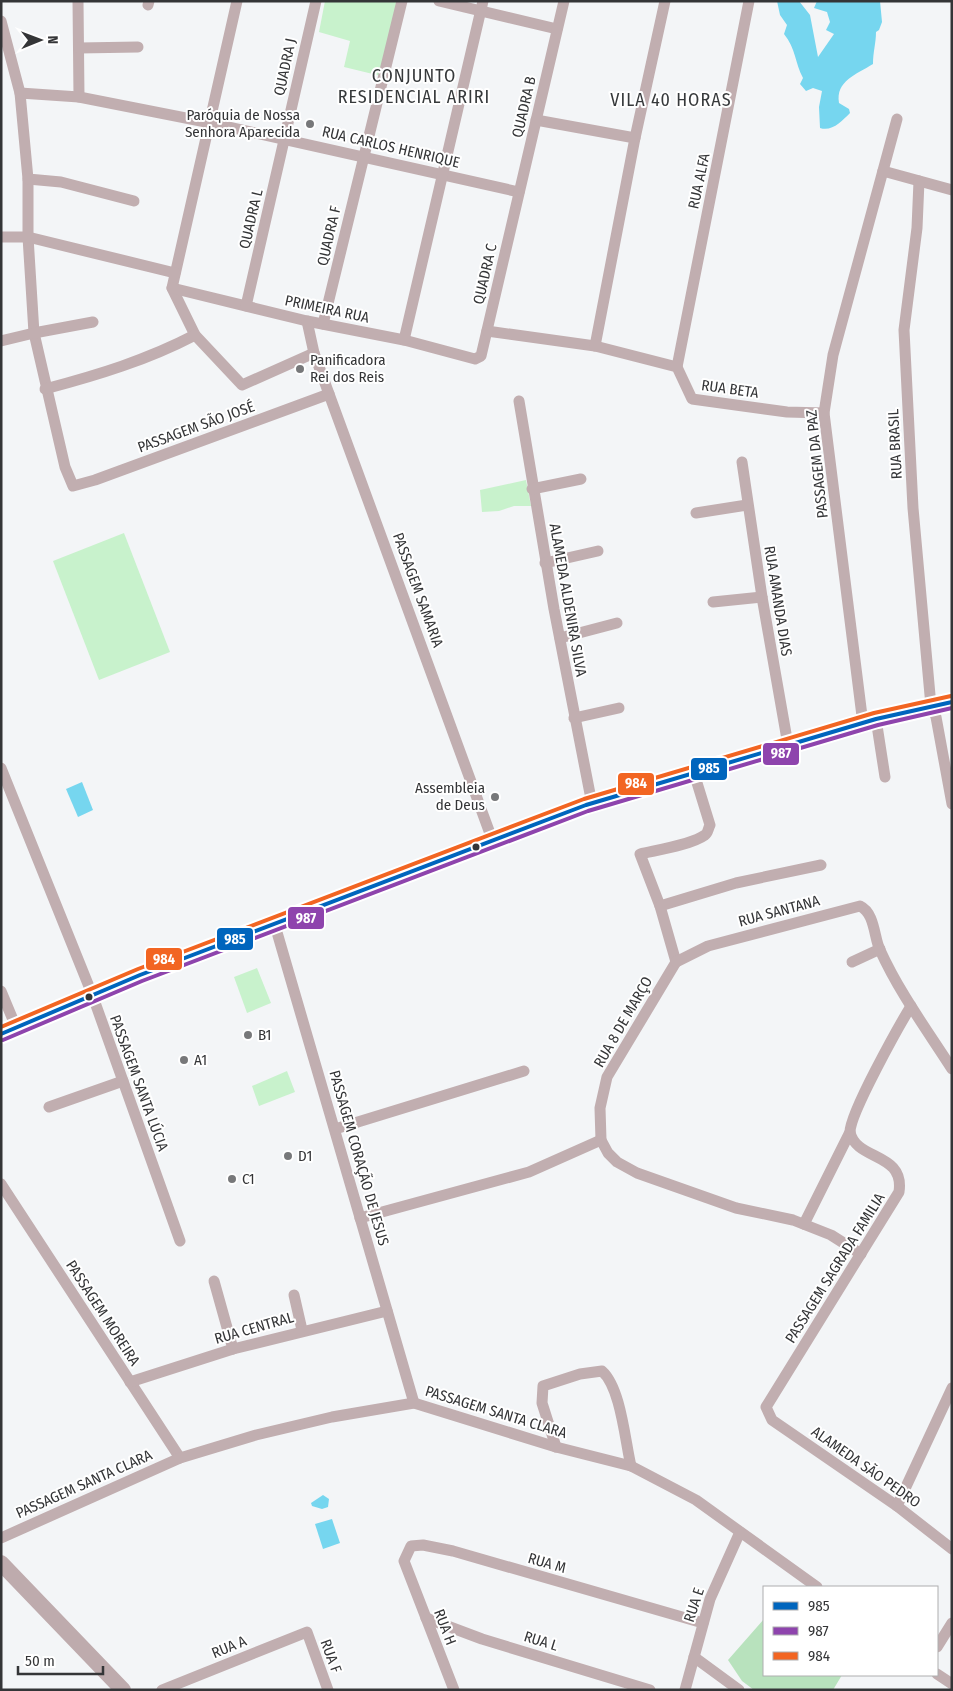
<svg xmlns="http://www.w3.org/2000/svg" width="953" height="1691" viewBox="0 0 953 1691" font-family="'Fira Sans Condensed',sans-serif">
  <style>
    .green { fill: #c8f2cc }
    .forest { fill: #b8e2bd }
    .water { fill: #76d6ef }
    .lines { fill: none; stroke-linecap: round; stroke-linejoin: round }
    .street { stroke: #c1aeb0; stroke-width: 11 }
    .secondary { stroke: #beabad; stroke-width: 16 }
    .bus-1-casing { stroke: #fff; stroke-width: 8 }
    .bus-2-casing { stroke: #fff; stroke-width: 8 }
    .bus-3-casing { stroke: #fff; stroke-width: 8 }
    .bus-1 { stroke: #0065bd; stroke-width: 4 }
    .bus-2 { stroke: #8e44ad; stroke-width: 4 }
    .bus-3 { stroke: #f26522; stroke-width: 4 }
    .poi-dot { fill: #77787a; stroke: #fff; stroke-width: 2 }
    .bus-dot { fill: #343537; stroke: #fff; stroke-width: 2 }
    .labels { text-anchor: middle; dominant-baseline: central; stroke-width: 4; stroke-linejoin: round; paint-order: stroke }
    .street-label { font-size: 15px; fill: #343537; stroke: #fff }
    .poi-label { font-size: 15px; fill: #343537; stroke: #fff; text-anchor: start }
    .quarter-label { font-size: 18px; letter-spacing: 1px; fill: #36393b; stroke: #fff }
    .line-badge { stroke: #fff; stroke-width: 2 }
    .badge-label { font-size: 14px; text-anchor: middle; font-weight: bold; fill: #fff }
  </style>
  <rect width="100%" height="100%" fill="#f3f5f7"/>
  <g class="green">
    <path d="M 325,1 L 397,1 L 381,76 L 344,67 L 350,41 L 319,32 Z"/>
    <path d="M 526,480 L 531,506 L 514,506 L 499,511 L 482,512 L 480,490 Z"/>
    <path d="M 124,533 L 170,652 L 99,680 L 53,561 Z"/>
    <path d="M 257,968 L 271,1003 L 247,1013 L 234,977 Z"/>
    <path d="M 287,1071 L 295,1092 L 259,1106 L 252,1086 Z"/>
  </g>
  <path class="forest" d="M 764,1619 L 764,1675 L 842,1675 L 833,1690 L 754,1690 L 742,1681 L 728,1660 Z"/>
  <g class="water">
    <path d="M 777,1 L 799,1 L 810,15 L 818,57 L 834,34 L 826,30 L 830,22 L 827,12 L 814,8 L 817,1 L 880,1 L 882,22 L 879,30 L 876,32 C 876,43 873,52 873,64 C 857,74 835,81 839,103 L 849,109 L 850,113 C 842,121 832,132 820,128 L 819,107 L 822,91 L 813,88 L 806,91 L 800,84 L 803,78 C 795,63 796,49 784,34 L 787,25 L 780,15 Z"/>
    <path d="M 82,782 L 93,810 L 78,817 L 66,789 Z"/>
    <path d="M 323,1495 L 329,1499 L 328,1507 L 322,1509 L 312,1506 L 311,1503 Z"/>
    <path d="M 332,1519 L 340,1543 L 323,1549 L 315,1524 Z"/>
  </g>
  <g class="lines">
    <g class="street">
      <path d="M 78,1 L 79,97"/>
      <path d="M 237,1 L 172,288 L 195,335 L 242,385 L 314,353"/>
      <path d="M 439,1 L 557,29"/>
      <path d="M 148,5 L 149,1"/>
      <path d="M 1,21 L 20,93 L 28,179 L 28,237 L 34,333 L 65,467 L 73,486 L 95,480 L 329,394"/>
      <path d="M 79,48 L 138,47"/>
      <path d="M 20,93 L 79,97 L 211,123 L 519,192"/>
      <path d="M 536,120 L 635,138"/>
      <path d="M 883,171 L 952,190"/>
      <path d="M 28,179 L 61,182 L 134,201"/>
      <path d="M 919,181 L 917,228 L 904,330 L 913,508 L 931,706 L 936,717 L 952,804"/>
      <path d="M 1,237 L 28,237 L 175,273"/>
      <path d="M 172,288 L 307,321 L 404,340 L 475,359 L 481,356 L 564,1"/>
      <path d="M 246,306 L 316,1"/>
      <path d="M 307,321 L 314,353 L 492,839"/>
      <path d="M 323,324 L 402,1"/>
      <path d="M 487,331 L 595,346 L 677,367 L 692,399 L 787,412 L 824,413"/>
      <path d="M 404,340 L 483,1"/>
      <path d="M 1,341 L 34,333 L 93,322"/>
      <path d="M 595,346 L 635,138 L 665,1"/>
      <path d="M 677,367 L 749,1"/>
      <path d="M 45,389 C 98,375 147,360 195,335"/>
      <path d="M 519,401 L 554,609 L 592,804"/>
      <path d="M 742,462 L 762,597 L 788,745"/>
      <path d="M 532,489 L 581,479"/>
      <path d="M 696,513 L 747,505"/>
      <path d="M 545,563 L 598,551"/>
      <path d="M 713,602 L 762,597"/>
      <path d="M 560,638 L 617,623"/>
      <path d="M 574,718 L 619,708"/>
      <path d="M 876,719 L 885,777"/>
      <path d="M 863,724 L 824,413 L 833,355 L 897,119"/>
      <path d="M 1,768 L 92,994 L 180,1241"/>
      <path d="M 694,773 L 710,825 C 708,829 708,833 705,835 C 691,845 657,850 640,854 L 660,906 L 676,962 L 607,1077 L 600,1108 L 601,1140 L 608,1153 L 617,1162 L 637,1173 L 736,1208 L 793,1220 L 831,1235 L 861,1254"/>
      <path d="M 660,906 L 736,883 L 821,865"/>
      <path d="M 274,922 L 414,1403"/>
      <path d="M 676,962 L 708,946 L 860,906 C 875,913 874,938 880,950 C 899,992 927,1030 952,1069"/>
      <path d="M 852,962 L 880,949"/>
      <path d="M 1,991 L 16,1027"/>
      <path d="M 49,1107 L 123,1081"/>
      <path d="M 335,1129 L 524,1071"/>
      <path d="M 850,1132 C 856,1161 905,1152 899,1192 L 766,1407 L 772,1420 L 897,1506 L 952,1549"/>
      <path d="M 1,1184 L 180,1458"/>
      <path d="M 360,1218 L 529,1172 L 601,1140"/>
      <path d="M 804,1224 L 850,1132 C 850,1113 899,1026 911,1006"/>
      <path d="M 214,1281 L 233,1349"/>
      <path d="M 294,1295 L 302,1330"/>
      <path d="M 130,1382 L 233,1349 L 387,1311"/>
      <path d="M 556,1447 L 542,1403 L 543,1386 L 580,1374 L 602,1371 C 621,1388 625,1441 631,1466"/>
      <path d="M 897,1506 L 952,1388"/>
      <path d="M 1,1538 L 180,1458 L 256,1435 L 332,1417 L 414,1403 L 556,1447 L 631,1466 L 696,1500 L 817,1587"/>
      <path d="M 426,1618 L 482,1639 L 650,1690"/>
      <path d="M 937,1647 L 952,1623"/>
      <path d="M 694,1657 L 739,1690"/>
      <path d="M 937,1674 L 952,1684"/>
      <path d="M 162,1690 L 307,1632 L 328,1690"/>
      <path d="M 454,1690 L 404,1561 L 411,1546 L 423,1545 L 453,1551 L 703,1623"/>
      <path d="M 685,1690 L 710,1599 L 740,1532"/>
    </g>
    <g class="secondary">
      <path d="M 1,1034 L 140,975 L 492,839 L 586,805 L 876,719 L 952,702"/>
      <path d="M 1,1563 L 123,1690"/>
    </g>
    <g class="bus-1-casing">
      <path id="bus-1" d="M 1,1034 L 140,975 L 586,805 L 876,719 L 952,702"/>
    </g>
    <g class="bus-2-casing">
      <path id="bus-2" d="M 3,1040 L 142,981 L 588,811 L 878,725 L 952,708"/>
    </g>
    <g class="bus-3-casing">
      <path id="bus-3" d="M 1,1027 L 138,969 L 584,799 L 874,713 L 951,696"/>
    </g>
    <use href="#bus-1" class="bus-1"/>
    <use href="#bus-2" class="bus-2"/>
    <use href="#bus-3" class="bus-3"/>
  </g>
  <g class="poi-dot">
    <circle cx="310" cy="124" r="5"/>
    <circle cx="300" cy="369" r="5"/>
    <circle cx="495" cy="797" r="5"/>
    <circle cx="248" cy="1035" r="5"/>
    <circle cx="184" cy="1060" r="5"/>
    <circle cx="288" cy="1156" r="5"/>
    <circle cx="232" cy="1179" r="5"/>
  </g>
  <g class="bus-dot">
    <circle cx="476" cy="847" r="4.5"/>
    <circle cx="89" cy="997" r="4.5"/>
  </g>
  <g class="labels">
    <g class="street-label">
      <text transform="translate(285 67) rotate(-78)">QUADRA J</text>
      <text transform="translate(524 107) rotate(-77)">QUADRA B</text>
      <text transform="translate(391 147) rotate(13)">RUA CARLOS HENRIQUE</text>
      <text transform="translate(699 181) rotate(-78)">RUA ALFA</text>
      <text transform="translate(251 219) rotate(-77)">QUADRA L</text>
      <text transform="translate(329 236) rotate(-77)">QUADRA F</text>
      <text transform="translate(485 274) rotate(-77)">QUADRA C</text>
      <text transform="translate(327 309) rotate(12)">PRIMEIRA RUA</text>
      <text transform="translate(730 389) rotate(8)">RUA BETA</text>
      <text transform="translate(196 427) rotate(-20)">PASSAGEM SÃO JOSÉ</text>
      <text transform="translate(895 444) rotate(-93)">RUA BRASIL</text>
      <text transform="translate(817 464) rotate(-96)">PASSAGEM DA PAZ</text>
      <text transform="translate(418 590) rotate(70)">PASSAGEM SAMARIA</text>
      <text transform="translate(568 600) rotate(80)">ALAMEDA ALDENIRA SILVA</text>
      <text transform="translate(778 601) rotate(81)">RUA AMANDA DIAS</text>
      <text transform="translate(779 911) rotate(-15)">RUA SANTANA</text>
      <text transform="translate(623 1022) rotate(-60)">RUA 8 DE MARÇO</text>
      <text transform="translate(139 1083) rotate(70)">PASSAGEM SANTA LÚCIA</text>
      <text transform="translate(359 1158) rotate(74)">PASSAGEM CORAÇÃO DE JESUS</text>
      <text transform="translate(835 1268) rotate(-58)">PASSAGEM SAGRADA FAMILIA</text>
      <text transform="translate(103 1313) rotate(57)">PASSAGEM MOREIRA</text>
      <text transform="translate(254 1328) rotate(-16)">RUA CENTRAL</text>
      <text transform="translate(496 1412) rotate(17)">PASSAGEM SANTA CLARA</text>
      <text transform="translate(866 1467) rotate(35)">ALAMEDA SÃO PEDRO</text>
      <text transform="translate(84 1484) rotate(-24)">PASSAGEM SANTA CLARA</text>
      <text transform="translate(547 1563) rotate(16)">RUA M</text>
      <text transform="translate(694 1605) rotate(-72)">RUA E</text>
      <text transform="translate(445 1627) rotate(69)">RUA H</text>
      <text transform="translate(541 1641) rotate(17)">RUA L</text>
      <text transform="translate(229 1647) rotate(-22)">RUA A</text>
      <text transform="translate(331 1656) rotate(70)">RUA F</text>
    </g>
    <g class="poi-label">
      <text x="300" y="115" text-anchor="end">Paróquia de Nossa<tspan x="300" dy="17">Senhora Aparecida</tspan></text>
      <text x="310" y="360">Panificadora<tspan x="310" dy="17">Rei dos Reis</tspan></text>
      <text x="485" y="788" text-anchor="end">Assembleia<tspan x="485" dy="17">de Deus</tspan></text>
      <text x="258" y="1035">B1</text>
      <text x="194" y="1060">A1</text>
      <text x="298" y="1156">D1</text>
      <text x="242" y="1179">C1</text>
    </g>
    <g class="quarter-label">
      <text x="414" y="76">CONJUNTO<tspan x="414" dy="21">RESIDENCIAL ARIRI</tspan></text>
      <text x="671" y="100">VILA 40 HORAS</text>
    </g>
  </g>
  <g class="line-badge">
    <rect x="762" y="742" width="38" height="24" rx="5" fill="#8e44ad"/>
    <rect x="690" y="757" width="38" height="24" rx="5" fill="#0065bd"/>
    <rect x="617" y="772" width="38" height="24" rx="5" fill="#f26522"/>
    <rect x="287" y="906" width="38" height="24" rx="5" fill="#8e44ad"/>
    <rect x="216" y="927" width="38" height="24" rx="5" fill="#0065bd"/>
    <rect x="145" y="947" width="38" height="24" rx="5" fill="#f26522"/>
  </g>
  <g class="badge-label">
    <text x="781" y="758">987</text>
    <text x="709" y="773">985</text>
    <text x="636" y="788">984</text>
    <text x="306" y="923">987</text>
    <text x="235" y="944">985</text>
    <text x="164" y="964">984</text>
  </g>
  <rect width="953" height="1691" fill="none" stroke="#343537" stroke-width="5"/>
  <rect x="763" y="1586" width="175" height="90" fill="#ffffff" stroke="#aeaeaf"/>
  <rect x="773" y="1602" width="25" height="8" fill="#0065bd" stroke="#aeaeaf"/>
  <text x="808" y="1611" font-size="15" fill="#343537">985</text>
  <rect x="773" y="1627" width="25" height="8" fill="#8e44ad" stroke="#aeaeaf"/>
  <text x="808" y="1636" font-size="15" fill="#343537">987</text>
  <rect x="773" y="1652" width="25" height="8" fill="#f26522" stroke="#aeaeaf"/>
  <text x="808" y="1661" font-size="15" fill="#343537">984</text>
  <g transform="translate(40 40) rotate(89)" stroke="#ffffff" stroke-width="4" paint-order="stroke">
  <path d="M0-4L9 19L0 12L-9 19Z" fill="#343537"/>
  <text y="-8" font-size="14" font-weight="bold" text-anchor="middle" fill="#343537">N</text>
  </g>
  <path d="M18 1666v8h85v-8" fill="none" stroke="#343537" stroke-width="2.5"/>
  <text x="25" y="1666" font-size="15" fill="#343537" stroke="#ffffff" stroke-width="4" paint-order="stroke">50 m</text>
</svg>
